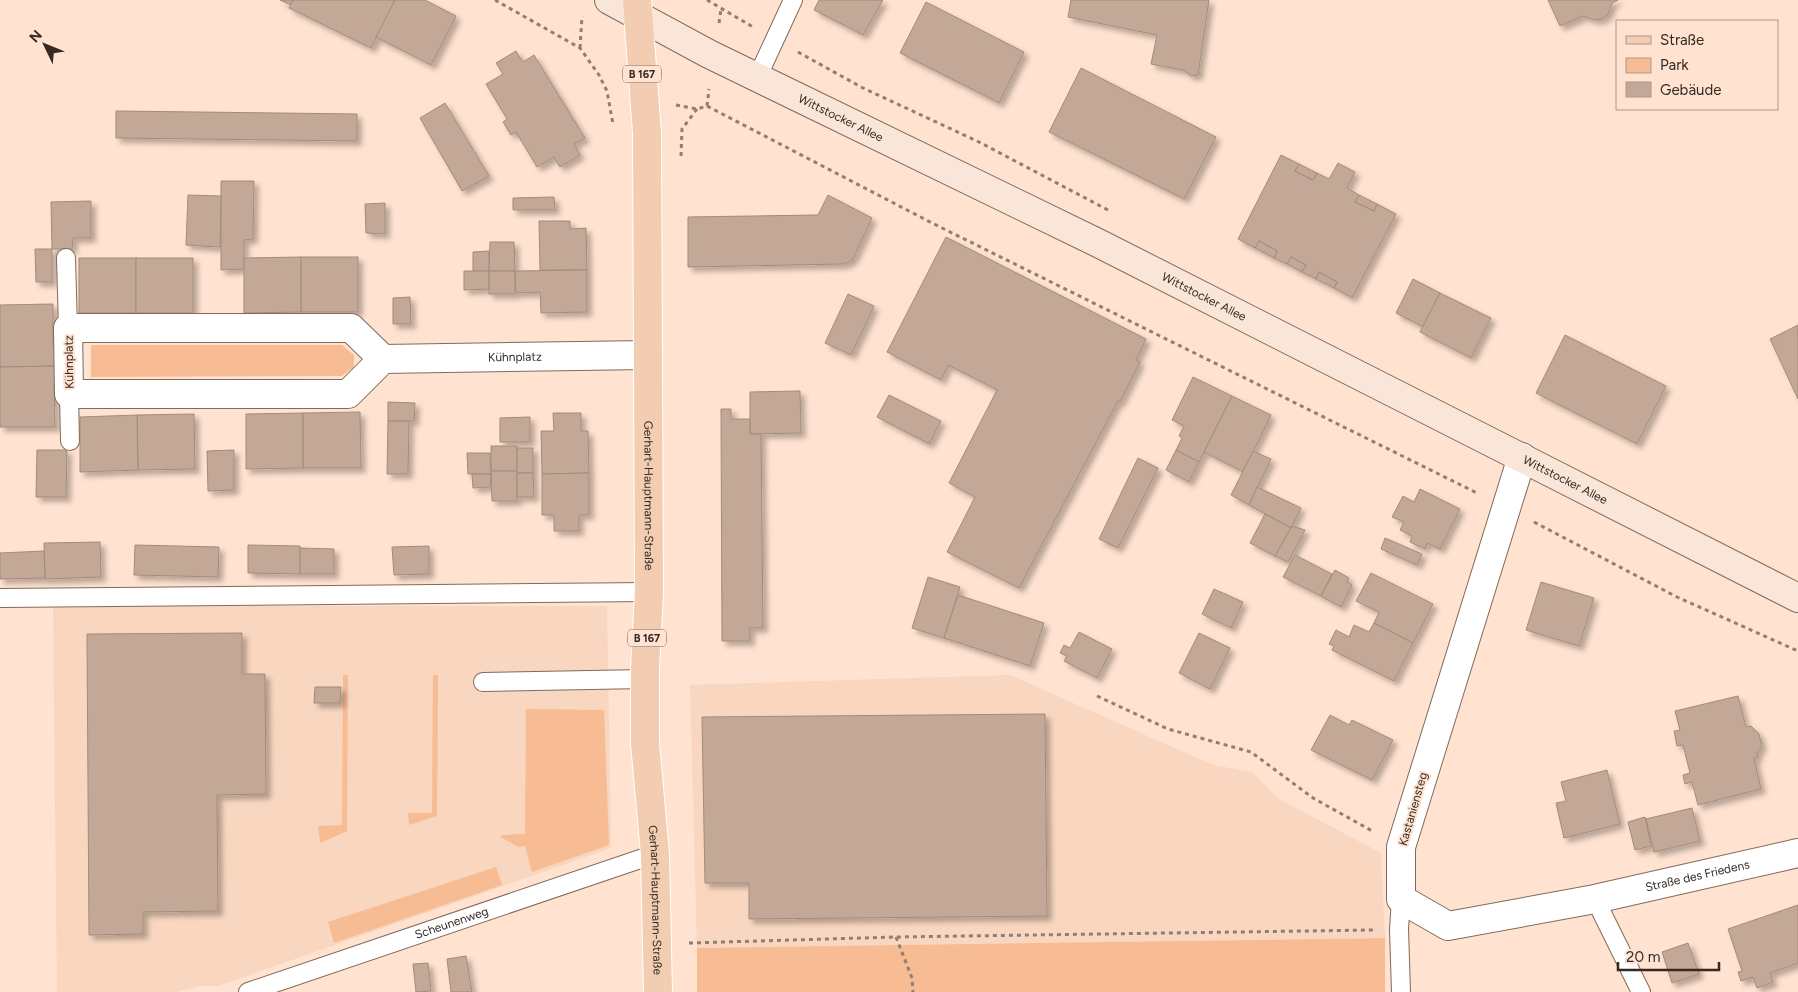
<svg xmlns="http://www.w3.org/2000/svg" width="1798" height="992" viewBox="0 0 1798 992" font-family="Figtree,sans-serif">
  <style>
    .built { fill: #f8d6bf }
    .green { fill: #f7bc94 }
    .building { fill: #c3a897; stroke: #a48b7a; filter: url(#shadow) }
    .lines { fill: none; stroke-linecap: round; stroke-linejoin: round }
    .service-casing { stroke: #826a5a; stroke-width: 20 }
    .minor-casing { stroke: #826a5a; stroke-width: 30 }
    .secondary-casing { stroke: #826a5a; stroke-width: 30 }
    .primary-casing { stroke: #fff; stroke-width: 30 }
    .path { stroke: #917f73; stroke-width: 3; stroke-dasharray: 4 4; stroke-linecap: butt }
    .service { stroke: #fff; stroke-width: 18 }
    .minor { stroke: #fff; stroke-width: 28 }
    .secondary { stroke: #f9e6d9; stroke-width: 28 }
    .primary { stroke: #f3cdb2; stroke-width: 28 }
    .labels { text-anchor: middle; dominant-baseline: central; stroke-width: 4; stroke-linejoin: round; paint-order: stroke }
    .shield { fill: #ffe2d0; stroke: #716157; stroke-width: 1 }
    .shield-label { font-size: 11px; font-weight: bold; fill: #342a23 }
    .street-label { font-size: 12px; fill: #342a23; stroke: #ffe2d0 }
  </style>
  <defs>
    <filter id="shadow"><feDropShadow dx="4.5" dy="4.5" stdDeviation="2.5" flood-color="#0004"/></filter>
  </defs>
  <rect width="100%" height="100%" fill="#ffe2d0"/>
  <g class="built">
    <path d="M 53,606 L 607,606 L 611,848 L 218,986 L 200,986 L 176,992 L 57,992 Z"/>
    <path d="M 1010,675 L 1213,765 L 1252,772 L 1279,799 L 1381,853 L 1385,938 L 697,948 L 690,685 Z"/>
  </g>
  <g class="green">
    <path d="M 91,345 L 342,345 L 354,355 L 354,367 L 342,376 L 91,377 Z"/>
    <path d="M 343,675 L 348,675 L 347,831 L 320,843 L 318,826 L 342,825 Z"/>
    <path d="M 433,675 L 438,675 L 437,816 L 409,825 L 408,813 L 432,813 Z"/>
    <path d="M 526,709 L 604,710 L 609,845 L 532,872 L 525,846 L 518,847 L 501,837 L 501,835 L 525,834 Z"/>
    <path d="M 496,867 L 502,885 L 334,943 L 328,922 Z"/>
    <path d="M 1385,938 L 1385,992 L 697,992 L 697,948 Z"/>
  </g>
  <g class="building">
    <path d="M 280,0 L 293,0 L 291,5 Z"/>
    <path d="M 293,0 L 392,0 L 395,1 L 371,48 L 289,8 Z"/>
    <path d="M 395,0 L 425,0 L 456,16 L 431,65 L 376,37 Z"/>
    <path d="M 819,0 L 883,0 L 863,35 L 814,10 Z"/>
    <path d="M 1071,0 L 1209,0 L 1198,75 L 1191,76 L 1183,70 L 1151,64 L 1157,35 L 1068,17 Z"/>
    <path d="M 1548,0 L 1618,0 L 1612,3 L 1608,14 L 1602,19 L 1594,20 L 1583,16 L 1560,26 Z"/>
    <path d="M 926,2 L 1024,52 L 999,103 L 900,53 Z"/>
    <path d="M 516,51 L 523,62 L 534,55 L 585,138 L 574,144 L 580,155 L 560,167 L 554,157 L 537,167 L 516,132 L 511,135 L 503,122 L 507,119 L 486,84 L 503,74 L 496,63 Z"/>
    <path d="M 1081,68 L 1216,137 L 1184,199 L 1049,132 Z"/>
    <path d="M 445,103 L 489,176 L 462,191 L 420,118 Z"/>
    <path d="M 116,111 L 357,114 L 357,141 L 116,138 Z"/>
    <path d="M 1281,155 L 1299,164 L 1295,171 L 1313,180 L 1317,173 L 1329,179 L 1338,163 L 1355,172 L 1347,188 L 1359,195 L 1355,202 L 1374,211 L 1377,204 L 1396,214 L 1352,298 L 1334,288 L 1337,282 L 1319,272 L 1316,279 L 1302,272 L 1306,265 L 1291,257 L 1287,264 L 1274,258 L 1277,251 L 1259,241 L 1255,248 L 1238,239 Z"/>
    <path d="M 1299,164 L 1317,173 L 1313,180 L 1295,171 Z"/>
    <path d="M 221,181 L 254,181 L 253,239 L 244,240 L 244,269 L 221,270 Z"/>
    <path d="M 188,195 L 221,196 L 220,247 L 186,245 Z"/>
    <path d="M 828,195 L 872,218 L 853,259 L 849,262 L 843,264 L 688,267 L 688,217 L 818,215 Z"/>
    <path d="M 1359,195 L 1377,204 L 1374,211 L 1355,202 Z"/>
    <path d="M 554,197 L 555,210 L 513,210 L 513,198 Z"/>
    <path d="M 91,201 L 91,238 L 73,238 L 72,249 L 52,249 L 51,202 Z"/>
    <path d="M 385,203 L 385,234 L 366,233 L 365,204 Z"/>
    <path d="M 539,221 L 570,221 L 570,229 L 586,228 L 587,270 L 540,270 Z"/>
    <path d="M 946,237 L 1146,339 L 1136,360 L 1140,362 L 1120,402 L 1118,401 L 1019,588 L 947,552 L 975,497 L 949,483 L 997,390 L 948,365 L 941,380 L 887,352 Z"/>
    <path d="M 1259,241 L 1277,251 L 1274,258 L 1255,248 Z"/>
    <path d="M 490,242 L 514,242 L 515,271 L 489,271 Z"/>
    <path d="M 35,249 L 52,249 L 52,282 L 36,282 Z"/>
    <path d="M 489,251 L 489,271 L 473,271 L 473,252 Z"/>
    <rect x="301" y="257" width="57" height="55"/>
    <path d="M 301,257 L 301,312 L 244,313 L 244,258 Z"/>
    <path d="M 1291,257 L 1306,265 L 1302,272 L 1287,264 Z"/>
    <rect x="79" y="258" width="57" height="55"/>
    <rect x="136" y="258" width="57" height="55"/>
    <path d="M 587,270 L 587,312 L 541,313 L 540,292 L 516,293 L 515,271 Z"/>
    <path d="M 464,271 L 489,271 L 489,289 L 464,290 Z"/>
    <rect x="489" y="271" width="26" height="23"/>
    <path d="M 1319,272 L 1337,282 L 1334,288 L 1316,279 Z"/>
    <path d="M 1413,279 L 1440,293 L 1423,327 L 1396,313 Z"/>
    <path d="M 1440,293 L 1491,318 L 1471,358 L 1420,332 Z"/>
    <path d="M 848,294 L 874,306 L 851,355 L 825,343 Z"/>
    <path d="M 410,297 L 411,324 L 393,324 L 393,298 Z"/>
    <path d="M 53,304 L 53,346 L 57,346 L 57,366 L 0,367 L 0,305 Z"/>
    <path d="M 1798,325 L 1798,399 L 1770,339 Z"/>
    <path d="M 1565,335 L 1666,386 L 1637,444 L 1536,393 Z"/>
    <path d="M 57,366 L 57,385 L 54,385 L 55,427 L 0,427 L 0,367 Z"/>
    <path d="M 1193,377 L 1232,396 L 1199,462 L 1176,450 L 1182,438 L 1179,436 L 1184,426 L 1172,420 Z"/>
    <path d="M 800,391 L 801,433 L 750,434 L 750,392 Z"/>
    <path d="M 889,395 L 941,421 L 929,444 L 877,417 Z"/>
    <path d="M 1232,396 L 1271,415 L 1243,472 L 1204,452 Z"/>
    <path d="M 388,402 L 415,403 L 414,421 L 388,421 Z"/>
    <path d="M 721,409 L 731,409 L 731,419 L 750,419 L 750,434 L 761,434 L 763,628 L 750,628 L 750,641 L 722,641 Z"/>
    <path d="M 360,412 L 361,468 L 303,468 L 303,413 Z"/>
    <path d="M 303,413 L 303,468 L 246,469 L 246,414 Z"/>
    <path d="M 553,413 L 581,413 L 581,431 L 588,431 L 589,473 L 542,474 L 541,431 L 554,431 Z"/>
    <path d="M 194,414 L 195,469 L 138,470 L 137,415 Z"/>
    <path d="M 137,415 L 138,470 L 80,472 L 80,417 Z"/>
    <path d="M 530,417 L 530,442 L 500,442 L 500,418 Z"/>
    <path d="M 388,421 L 409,421 L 408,474 L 387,474 Z"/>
    <rect x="491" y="446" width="26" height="25"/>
    <rect x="517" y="448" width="16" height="25"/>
    <path d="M 37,450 L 67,450 L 66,497 L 36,497 Z"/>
    <path d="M 234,450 L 234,490 L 208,491 L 207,451 Z"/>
    <path d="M 1176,450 L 1199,462 L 1189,482 L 1166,470 Z"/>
    <path d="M 1253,451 L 1271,459 L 1249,505 L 1231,495 Z"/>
    <path d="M 467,453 L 490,453 L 491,474 L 468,474 Z"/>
    <path d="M 1138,458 L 1158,468 L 1118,548 L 1099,539 Z"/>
    <path d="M 491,471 L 517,471 L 517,501 L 492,501 Z"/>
    <path d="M 517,473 L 533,473 L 534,497 L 517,497 Z"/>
    <path d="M 589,473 L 589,515 L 579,515 L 579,531 L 554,531 L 554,515 L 542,515 L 542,474 Z"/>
    <path d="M 472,474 L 491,474 L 490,487 L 473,488 Z"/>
    <path d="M 1257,487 L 1301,508 L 1291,528 L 1249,505 Z"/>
    <path d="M 1420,489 L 1460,509 L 1440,549 L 1427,543 L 1425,549 L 1410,542 L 1412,536 L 1400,530 L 1404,522 L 1392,517 L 1403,496 L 1414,502 Z"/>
    <path d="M 1265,514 L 1291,528 L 1275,556 L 1250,543 Z"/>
    <path d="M 1292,526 L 1305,530 L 1288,562 L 1275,556 Z"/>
    <path d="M 1385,538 L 1422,554 L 1417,565 L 1381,549 Z"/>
    <path d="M 100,542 L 101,577 L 45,579 L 44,543 Z"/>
    <path d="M 135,545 L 219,547 L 218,577 L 134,575 Z"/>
    <path d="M 248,545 L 300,546 L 300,574 L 248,573 Z"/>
    <path d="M 429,546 L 429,574 L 394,575 L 392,547 Z"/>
    <path d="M 300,548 L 334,549 L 334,574 L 300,574 Z"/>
    <path d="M 44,551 L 45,578 L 0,579 L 0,553 Z"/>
    <path d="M 1295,555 L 1332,574 L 1321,596 L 1283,577 Z"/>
    <path d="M 1335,570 L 1349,578 L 1347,582 L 1352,585 L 1341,607 L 1321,596 Z"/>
    <path d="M 1371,573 L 1433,604 L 1413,643 L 1374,623 L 1379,612 L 1356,601 Z"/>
    <path d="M 928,577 L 960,587 L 944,638 L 912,628 Z"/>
    <path d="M 1541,582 L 1594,598 L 1579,646 L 1526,630 Z"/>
    <path d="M 1214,589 L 1243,602 L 1231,628 L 1202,614 Z"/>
    <path d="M 958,595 L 1044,623 L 1030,666 L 944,638 Z"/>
    <path d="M 1374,623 L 1413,643 L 1394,681 L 1332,650 L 1334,646 L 1329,644 L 1336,630 L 1349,637 L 1354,625 L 1369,632 Z"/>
    <path d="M 1079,632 L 1112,649 L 1097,678 L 1064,661 L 1067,656 L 1060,653 L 1064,645 L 1070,648 Z"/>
    <path d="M 242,633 L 242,674 L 265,674 L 266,794 L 217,795 L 218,911 L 143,912 L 143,934 L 89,935 L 87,634 Z"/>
    <path d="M 1199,633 L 1230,648 L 1210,689 L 1179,673 Z"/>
    <path d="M 315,687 L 341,687 L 340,703 L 314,703 Z"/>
    <path d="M 1738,696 L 1746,727 L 1751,726 L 1759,734 L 1762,746 L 1757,753 L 1758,757 L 1754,758 L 1761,789 L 1698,805 L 1692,782 L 1685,784 L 1683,775 L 1690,773 L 1683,745 L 1677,746 L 1674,731 L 1680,730 L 1675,711 Z"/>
    <path d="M 1045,714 L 1047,916 L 749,919 L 749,883 L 705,883 L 702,717 Z"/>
    <path d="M 1330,715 L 1349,725 L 1352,720 L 1393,740 L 1372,780 L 1311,750 Z"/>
    <path d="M 1607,770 L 1620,824 L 1564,838 L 1556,803 L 1566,801 L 1561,782 Z"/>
    <path d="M 1692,808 L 1700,841 L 1654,852 L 1646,819 Z"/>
    <path d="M 1645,817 L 1651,846 L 1635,850 L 1628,822 Z"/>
    <path d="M 1798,905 L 1798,963 L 1770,973 L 1773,982 L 1757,988 L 1753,977 L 1741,981 L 1738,972 L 1742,971 L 1728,929 Z"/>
    <path d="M 1688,943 L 1699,974 L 1672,983 L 1662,952 Z"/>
    <path d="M 466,956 L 472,992 L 451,992 L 447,959 Z"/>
    <path d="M 428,963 L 431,991 L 416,992 L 413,964 Z"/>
  </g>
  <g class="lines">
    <g class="service-casing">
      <g id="service">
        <path d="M 757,78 L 793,0"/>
        <path d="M 66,258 L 68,328"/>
        <path d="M 69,394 L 70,441"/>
        <path d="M 0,598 L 649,592"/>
        <path d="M 483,682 L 645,679"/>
        <path d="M 1595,899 L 1641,992"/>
        <path id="s1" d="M 248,992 L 655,854"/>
        <path d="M 1401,992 L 1399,929 L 1401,899"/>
      </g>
    </g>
    <g class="minor-casing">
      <g id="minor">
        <path id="s2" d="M 383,359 L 348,394 L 69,394 L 68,328 L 351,328 L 383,359 L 647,355"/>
        <path id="s3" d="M 1522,457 L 1401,847 L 1401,899 L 1448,926 L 1595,899 L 1798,853"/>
      </g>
    </g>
    <g class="secondary-casing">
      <g id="secondary">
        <path id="s4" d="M 609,0 L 709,54 L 1098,243 L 1798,598"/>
      </g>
    </g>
    <g class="primary-casing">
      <g id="primary">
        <path id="s5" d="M 637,0 L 647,133 L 649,592 L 645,668 L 645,743 L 655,854 L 658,992"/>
      </g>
    </g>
    <g class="path">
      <path d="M 495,0 L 580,48 L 599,75 L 607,91 L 613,124"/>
      <path d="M 707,0 L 753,27"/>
      <path d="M 719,23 L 721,9"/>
      <path d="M 580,48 L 582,16"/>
      <path d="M 798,52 L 863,88 L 979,142 L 1108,210"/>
      <path d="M 676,105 L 697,109 L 707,106 L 934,224 L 1479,494"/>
      <path d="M 707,106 L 709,89"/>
      <path d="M 681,156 L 682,129 L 697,109"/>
      <path d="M 1534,522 L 1677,597 L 1798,651"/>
      <path d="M 1097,696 L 1168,729 L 1251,752 L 1313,798 L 1374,832"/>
      <path d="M 896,937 L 912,978 L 913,992"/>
      <path d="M 689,943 L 896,937 L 1373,930"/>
    </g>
    <use href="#service" class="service"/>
    <use href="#minor" class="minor"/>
    <use href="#secondary" class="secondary"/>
    <use href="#primary" class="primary"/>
  </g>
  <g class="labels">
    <g class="shield">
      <rect x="623" y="65.5" width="38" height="17" rx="4"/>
      <rect x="628" y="629.5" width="38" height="17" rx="4"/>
    </g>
    <g class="shield-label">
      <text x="642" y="74">B 167</text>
      <text x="647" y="638">B 167</text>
    </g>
    <g class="street-label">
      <text stroke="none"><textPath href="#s4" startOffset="260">Wittstocker Allee</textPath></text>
      <text stroke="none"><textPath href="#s4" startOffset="665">Wittstocker Allee</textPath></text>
      <text stroke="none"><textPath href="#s2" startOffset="854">Kühnplatz</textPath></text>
      <text transform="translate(69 362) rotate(-91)">Kühnplatz</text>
      <text stroke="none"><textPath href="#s4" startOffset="1070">Wittstocker Allee</textPath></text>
      <text stroke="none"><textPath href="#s5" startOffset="496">Gerhart-Hauptmann-Straße</textPath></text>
      <text transform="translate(1413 809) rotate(-74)">Kastaniensteg</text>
      <text stroke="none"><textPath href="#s3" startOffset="769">Straße des Friedens</textPath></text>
      <text stroke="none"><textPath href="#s5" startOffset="901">Gerhart-Hauptmann-Straße</textPath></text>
      <text stroke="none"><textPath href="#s1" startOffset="215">Scheunenweg</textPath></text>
    </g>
  </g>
  <rect x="1616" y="20" width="162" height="90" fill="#ffe2d0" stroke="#ae988b"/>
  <rect x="1626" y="36" width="25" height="8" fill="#f3cdb2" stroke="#ae988b"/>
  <text x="1660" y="45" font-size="15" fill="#342a23">Straße</text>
  <rect x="1626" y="58" width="25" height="15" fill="#f7bc94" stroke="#ae988b"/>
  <text x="1660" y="70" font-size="15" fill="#342a23">Park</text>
  <rect x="1626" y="82" width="25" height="15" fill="#c3a897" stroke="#ae988b"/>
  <text x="1660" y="95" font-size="15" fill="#342a23">Gebäude</text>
  <g transform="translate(45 45) rotate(313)" stroke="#ffe2d0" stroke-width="4" paint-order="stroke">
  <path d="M0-4L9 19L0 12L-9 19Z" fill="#342a23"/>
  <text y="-8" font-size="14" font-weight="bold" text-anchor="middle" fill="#342a23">N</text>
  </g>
  <path d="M1618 962v8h101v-8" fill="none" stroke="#342a23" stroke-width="2.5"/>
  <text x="1626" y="962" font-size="15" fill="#342a23" stroke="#ffe2d0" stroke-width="4" paint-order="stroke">20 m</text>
</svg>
